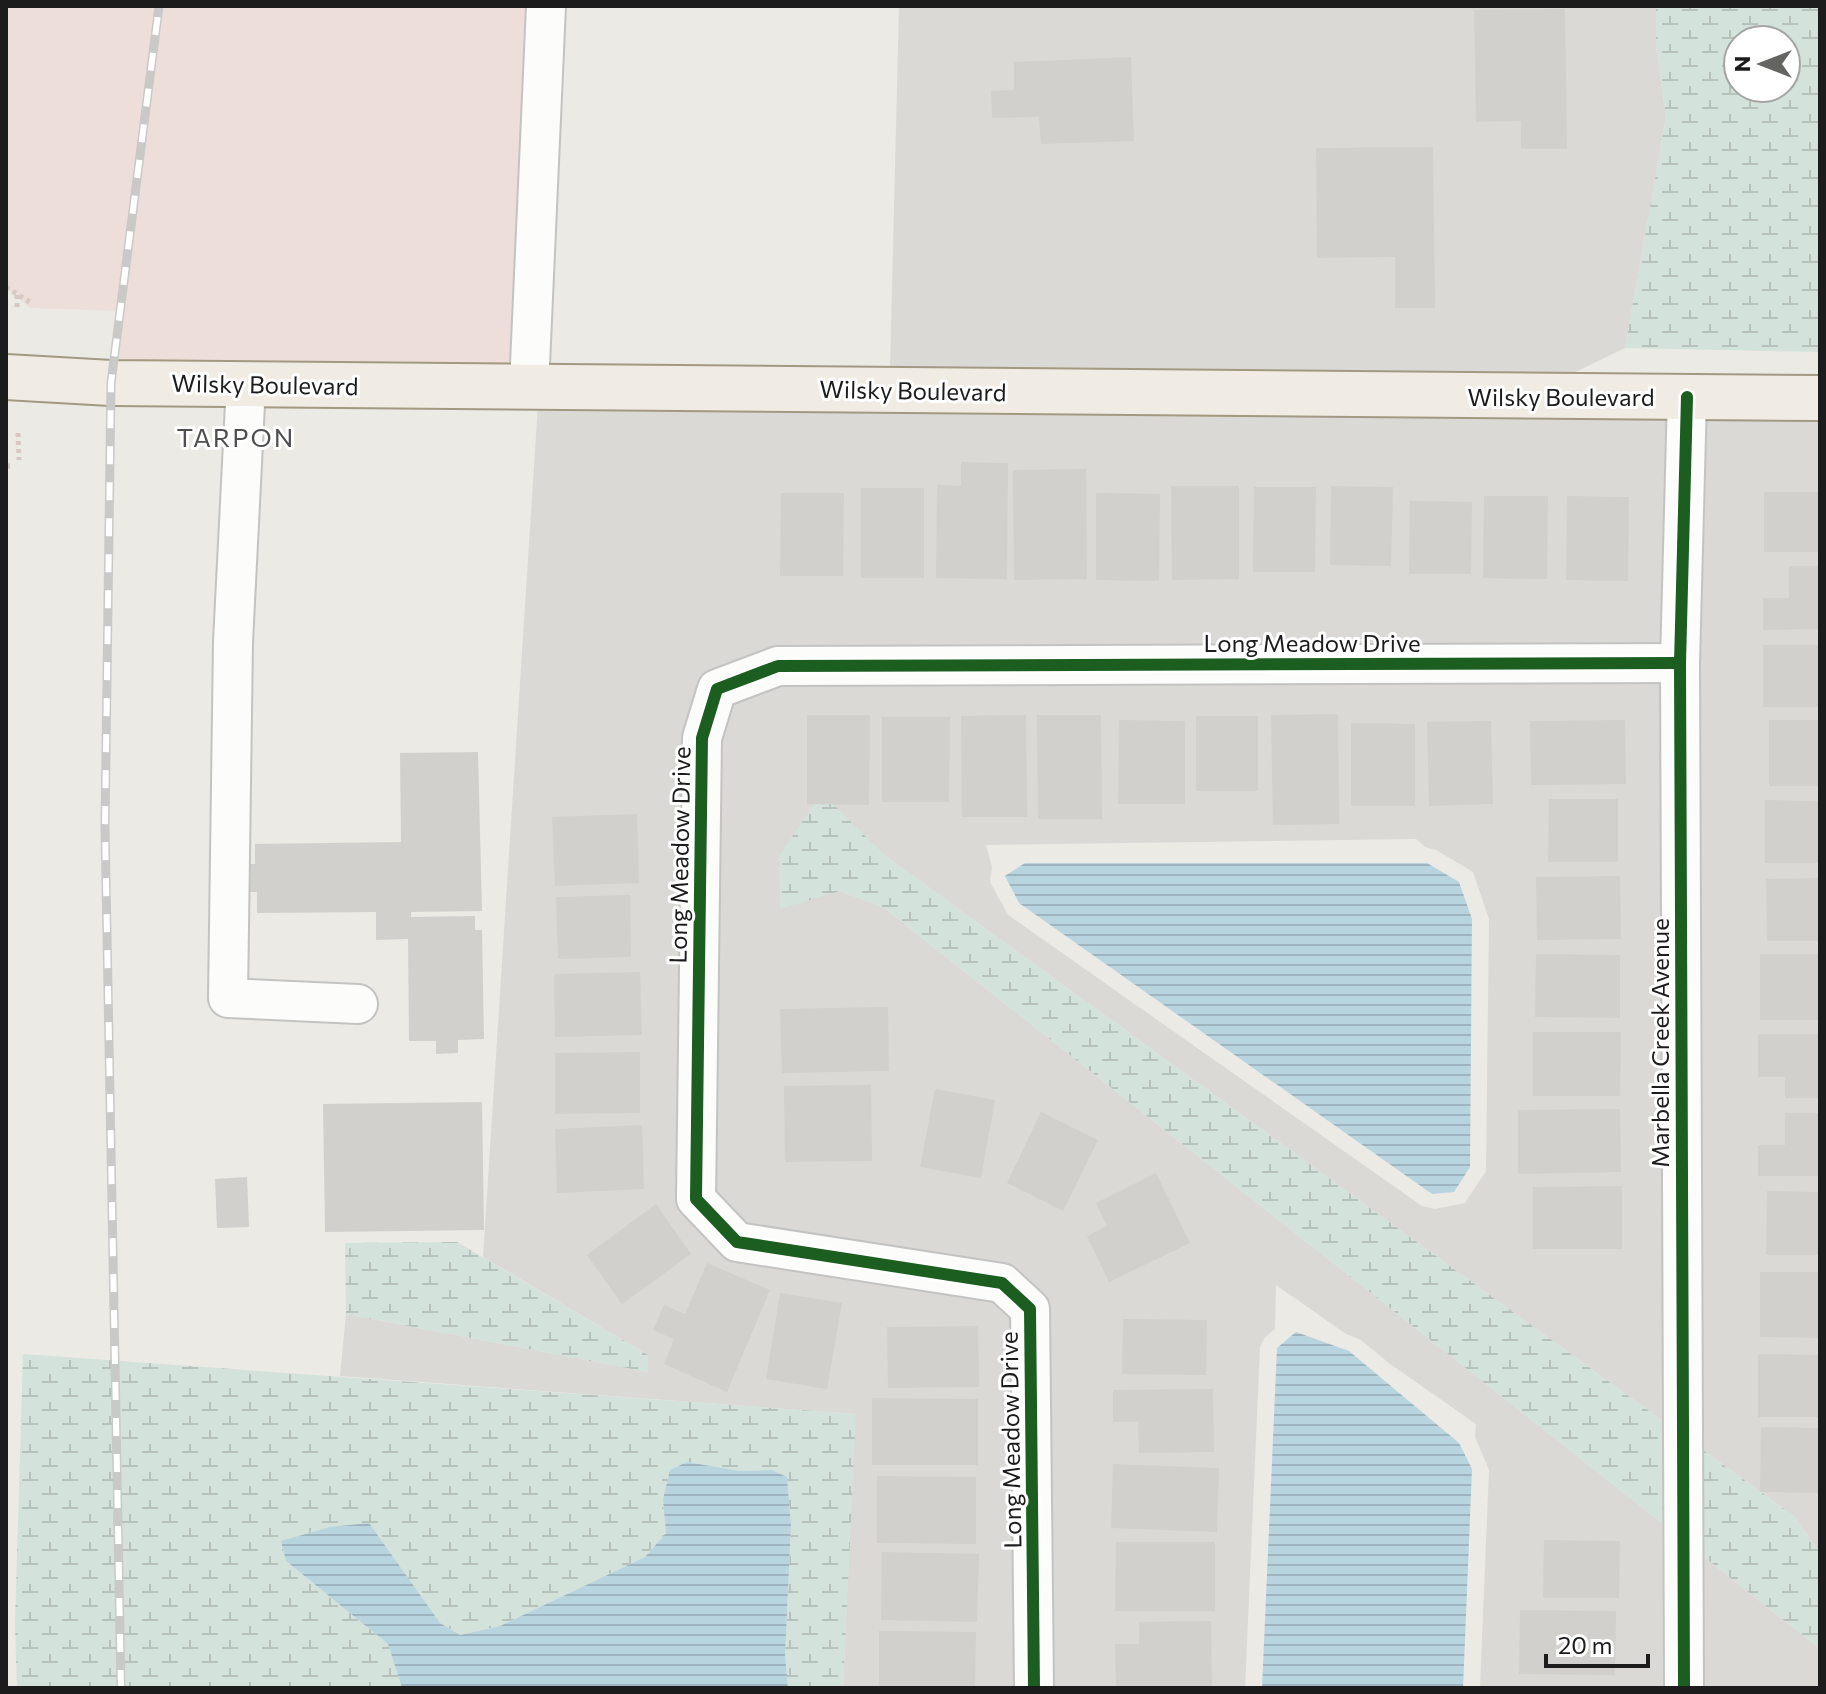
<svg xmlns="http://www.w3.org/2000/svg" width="1826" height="1694" viewBox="0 0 1826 1694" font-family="Commissioner,sans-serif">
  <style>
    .residential { fill: #dad9d6; fill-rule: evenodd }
    .commercial { fill: #eddeda }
    .wetland { fill: url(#wetland-marsh); fill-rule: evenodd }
    .water { fill: url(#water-rules) }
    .building { fill: #d1d0cc }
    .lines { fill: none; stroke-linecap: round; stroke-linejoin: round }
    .minor-casing { stroke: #c3c3c1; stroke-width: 42 }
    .major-casing { stroke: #a19981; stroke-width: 48 }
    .path { stroke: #d6c9c4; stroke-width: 5; stroke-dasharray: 4 4; stroke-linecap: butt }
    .minor { stroke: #fcfcfb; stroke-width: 38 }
    .major { stroke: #f0ece3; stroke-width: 44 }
    .rail-casing { stroke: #c9c9c8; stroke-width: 9 }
    .rail { stroke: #fff; stroke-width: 6; stroke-dasharray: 18; stroke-linecap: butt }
    .cycleway-casing { stroke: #fff; stroke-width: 17 }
    .cycleway { stroke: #1b5e20; stroke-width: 12 }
    .labels { text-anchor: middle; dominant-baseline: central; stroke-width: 6; stroke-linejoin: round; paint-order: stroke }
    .street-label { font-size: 24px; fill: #1c1c1c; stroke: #fff }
    .neighbourhood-label { font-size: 26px; letter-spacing: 2px; fill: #4f4f4f; stroke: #fff }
  </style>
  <defs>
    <pattern id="wetland-marsh" width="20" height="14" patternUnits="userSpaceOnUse" patternTransform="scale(2)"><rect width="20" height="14" fill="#d3e2da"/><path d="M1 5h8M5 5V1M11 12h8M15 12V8" fill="none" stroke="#b5c1ba"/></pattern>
    <pattern id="water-rules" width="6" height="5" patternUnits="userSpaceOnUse" patternTransform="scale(2)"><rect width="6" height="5" fill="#b8d4df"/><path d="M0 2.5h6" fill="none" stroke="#9eb5bf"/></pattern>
  </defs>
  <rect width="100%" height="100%" fill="#ebeae5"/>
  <g class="residential">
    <path d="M 899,6 L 1656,6 L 1656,46 L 1666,117 L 1625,348 L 1565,377 L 890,369 Z"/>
    <path d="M 538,404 L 1667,415 L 1661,646 L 709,673 L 698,685 L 682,738 L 677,1200 L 681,1211 L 721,1253 L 733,1259 L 992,1300 L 1010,1316 L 1014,1688 L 843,1688 L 855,1414 L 340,1376 L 346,1314 L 648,1372 L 648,1355 L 483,1257 Z"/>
    <path d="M 1707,415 L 1820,416 L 1820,1553 L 1795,1517 L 1703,1450 L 1700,681 Z"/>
    <path d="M 1661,681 L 1663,1421 L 883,854 L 822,794 L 840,891 L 884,908 L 1663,1524 L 1664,1688 L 1480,1688 L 1489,1470 L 1475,1437 L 1476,1424 L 1390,1364 L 1361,1340 L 1346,1334 L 1276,1285 L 1275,1329 L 1265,1337 L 1260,1347 L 1245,1688 L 1054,1688 L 1050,1309 L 1044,1297 L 1016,1271 L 748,1226 L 716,1193 L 721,740 L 733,702 L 782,683 ZM 1416,839 L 1425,847 L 1436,850 L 1473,872 L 1489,919 L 1486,1171 L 1465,1203 L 1435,1209 L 1422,1206 L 1008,915 L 990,882 L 992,867 L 986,845 Z"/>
    <path d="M 1703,1556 L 1820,1649 L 1820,1688 L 1704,1688 Z"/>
  </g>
  <path class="commercial" d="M 6,6 L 547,6 L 539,369 L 114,366 L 121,311 L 30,308 L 6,288 Z"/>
  <g class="wetland">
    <path d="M 1656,6 L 1820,6 L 1820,352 L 1625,348 L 1666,117 L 1656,46 ZM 1738,40 L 1786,40 L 1786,88 L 1738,88 Z"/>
    <path d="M 822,793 L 883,854 L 1663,1421 L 1663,1524 L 884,908 L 840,891 L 780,909 L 779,856 Z"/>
    <path d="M 457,1242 L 648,1355 L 648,1372 L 346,1314 L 345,1243 Z"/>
    <path d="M 23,1354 L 856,1414 L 843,1688 L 788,1688 L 785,1655 L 791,1525 L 787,1477 L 772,1470 L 740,1471 L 687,1462 L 663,1500 L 666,1533 L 645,1557 L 500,1626 L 460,1635 L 440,1623 L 424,1604 L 281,1541 L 286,1561 L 388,1644 L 402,1688 L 17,1688 L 15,1624 Z"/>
    <path d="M 1703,1450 L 1795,1517 L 1820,1553 L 1820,1649 L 1703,1556 Z"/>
  </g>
  <g class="water">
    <path d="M 1025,863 L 1427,863 L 1459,882 L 1472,919 L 1470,1167 L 1454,1192 L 1432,1194 L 1019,903 L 1005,876 Z"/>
    <path d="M 1296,1332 L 1349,1351 L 1459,1443 L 1472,1469 L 1463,1688 L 1262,1688 L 1277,1348 Z"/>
    <path d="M 687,1462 L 740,1471 L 772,1470 L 787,1477 L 791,1525 L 785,1655 L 788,1688 L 402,1688 L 388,1644 L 286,1561 L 281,1541 L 330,1527 L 369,1523 L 440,1623 L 460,1635 L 500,1626 L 645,1557 L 666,1533 L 663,1500 L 670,1470 Z"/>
  </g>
  <g class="building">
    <path d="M 1565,9 L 1567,149 L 1521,149 L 1521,121 L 1476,122 L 1474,10 Z"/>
    <path d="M 1131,57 L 1134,141 L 1041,144 L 1039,117 L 992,118 L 991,91 L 1014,90 L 1014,62 Z"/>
    <path d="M 1433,147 L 1435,308 L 1395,308 L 1395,257 L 1317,258 L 1316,148 Z"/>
    <path d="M 961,462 L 1008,463 L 1007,579 L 936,578 L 937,485 L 961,486 Z"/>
    <path d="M 1086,469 L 1087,579 L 1014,580 L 1013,470 Z"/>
    <path d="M 1171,486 L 1239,486 L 1239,579 L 1172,580 Z"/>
    <path d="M 1331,486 L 1393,487 L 1391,566 L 1330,565 Z"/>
    <path d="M 1254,487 L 1316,487 L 1315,572 L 1253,572 Z"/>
    <rect x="861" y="488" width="63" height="90"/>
    <rect x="1764" y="492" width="56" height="60"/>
    <path d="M 781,493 L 844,493 L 843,576 L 780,576 Z"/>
    <path d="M 1096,493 L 1160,494 L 1159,581 L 1096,580 Z"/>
    <path d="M 1484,496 L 1548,496 L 1547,579 L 1483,578 Z"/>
    <path d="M 1567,496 L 1629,497 L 1628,581 L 1566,580 Z"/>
    <path d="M 1410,501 L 1472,502 L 1471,574 L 1409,574 Z"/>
    <path d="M 1789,566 L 1820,566 L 1820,629 L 1763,630 L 1763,598 L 1789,598 Z"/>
    <rect x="1763" y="645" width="57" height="62"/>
    <path d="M 1338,714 L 1339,824 L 1273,825 L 1271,715 Z"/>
    <path d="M 807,715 L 870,715 L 869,805 L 807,804 Z"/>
    <path d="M 1026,715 L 1027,817 L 962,817 L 961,716 Z"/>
    <path d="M 1037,715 L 1101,715 L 1102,819 L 1038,819 Z"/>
    <rect x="1196" y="716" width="62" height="75"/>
    <path d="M 882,717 L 950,717 L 949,802 L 882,802 Z"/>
    <path d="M 1119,720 L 1185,721 L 1185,804 L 1118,804 Z"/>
    <path d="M 1625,720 L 1626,784 L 1531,785 L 1530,721 Z"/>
    <rect x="1769" y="720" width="51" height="66"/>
    <path d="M 1491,721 L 1493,804 L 1429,806 L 1427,722 Z"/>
    <path d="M 1351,723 L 1415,724 L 1415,806 L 1351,806 Z"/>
    <path d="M 478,752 L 482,911 L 411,912 L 411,917 L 475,916 L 475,930 L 482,930 L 484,1039 L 458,1040 L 458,1053 L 436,1054 L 436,1041 L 409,1041 L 408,939 L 376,940 L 376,912 L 257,913 L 257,892 L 242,892 L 241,864 L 255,864 L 255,844 L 401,842 L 400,753 Z"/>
    <path d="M 1549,799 L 1618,799 L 1618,862 L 1548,862 Z"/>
    <path d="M 1765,800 L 1820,801 L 1820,863 L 1765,863 Z"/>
    <path d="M 637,814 L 639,883 L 555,886 L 552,817 Z"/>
    <path d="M 1620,876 L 1621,939 L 1537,940 L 1536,877 Z"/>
    <path d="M 1820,878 L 1820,941 L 1767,941 L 1766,879 Z"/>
    <path d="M 630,895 L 631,957 L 558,959 L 556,897 Z"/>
    <path d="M 1536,954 L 1620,955 L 1620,1018 L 1535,1017 Z"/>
    <rect x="1760" y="954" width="60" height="66"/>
    <path d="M 640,972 L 642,1035 L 555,1037 L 554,974 Z"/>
    <path d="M 888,1007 L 889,1071 L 782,1073 L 780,1009 Z"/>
    <path d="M 1533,1032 L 1621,1032 L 1620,1096 L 1533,1096 Z"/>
    <path d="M 1758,1034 L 1820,1034 L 1820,1098 L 1785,1098 L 1785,1077 L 1758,1077 Z"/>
    <path d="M 640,1052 L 640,1113 L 555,1114 L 555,1053 Z"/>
    <path d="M 871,1085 L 872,1161 L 785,1162 L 784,1086 Z"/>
    <path d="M 935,1089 L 995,1100 L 981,1178 L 920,1167 Z"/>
    <path d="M 482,1102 L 484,1230 L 325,1232 L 323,1104 Z"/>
    <path d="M 1620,1109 L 1621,1172 L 1518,1174 L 1518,1110 Z"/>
    <path d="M 1041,1112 L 1098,1140 L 1063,1211 L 1007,1183 Z"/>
    <path d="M 1785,1113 L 1820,1113 L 1820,1176 L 1758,1176 L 1758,1145 L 1785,1145 Z"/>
    <path d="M 642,1125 L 644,1189 L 557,1193 L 555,1129 Z"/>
    <path d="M 1156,1173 L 1190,1243 L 1109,1282 L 1087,1236 L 1107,1226 L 1096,1203 Z"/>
    <path d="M 247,1177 L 249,1227 L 217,1228 L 215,1179 Z"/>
    <path d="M 1622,1186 L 1622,1249 L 1533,1249 L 1533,1187 Z"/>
    <path d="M 1767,1191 L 1820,1192 L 1820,1255 L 1766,1255 Z"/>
    <path d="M 656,1204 L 691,1254 L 622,1304 L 587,1255 Z"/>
    <path d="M 707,1263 L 770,1290 L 727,1392 L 664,1364 L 674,1339 L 653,1330 L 664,1305 L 685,1314 Z"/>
    <path d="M 1760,1272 L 1820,1272 L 1820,1338 L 1760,1337 Z"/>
    <path d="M 780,1293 L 842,1303 L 827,1389 L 766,1379 Z"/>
    <path d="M 1123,1319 L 1207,1320 L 1206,1375 L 1122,1374 Z"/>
    <path d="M 978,1326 L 979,1387 L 888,1388 L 887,1327 Z"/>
    <path d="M 1758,1354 L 1820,1355 L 1820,1417 L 1758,1417 Z"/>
    <path d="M 1213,1389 L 1214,1452 L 1139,1453 L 1138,1422 L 1113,1422 L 1113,1390 Z"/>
    <path d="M 872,1398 L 978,1399 L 978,1465 L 872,1465 Z"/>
    <path d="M 1761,1427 L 1820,1428 L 1820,1493 L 1760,1492 Z"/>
    <path d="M 1113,1464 L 1219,1468 L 1217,1532 L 1111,1528 Z"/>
    <path d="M 877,1476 L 976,1477 L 976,1544 L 877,1543 Z"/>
    <path d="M 1544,1540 L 1620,1541 L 1619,1598 L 1543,1598 Z"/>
    <path d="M 1116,1542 L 1215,1542 L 1215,1611 L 1115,1611 Z"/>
    <path d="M 882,1552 L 979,1554 L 977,1622 L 881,1620 Z"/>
    <path d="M 1520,1610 L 1616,1611 L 1615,1675 L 1519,1674 Z"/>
    <path d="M 1211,1621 L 1212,1686 L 1116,1687 L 1115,1644 L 1139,1644 L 1139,1622 Z"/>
    <path d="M 879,1631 L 976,1632 L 975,1688 L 879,1688 Z"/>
  </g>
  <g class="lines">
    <g class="minor-casing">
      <g id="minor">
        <path d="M 246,384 L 233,642 L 228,998 L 358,1004"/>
        <path d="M 529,387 L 546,6"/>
        <path d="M 1034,1688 L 1030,1309 L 1002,1283 L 737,1242 L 696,1199 L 702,738 L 717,689 L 778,666 L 1680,663"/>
        <path d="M 1684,1688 L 1680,663 L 1687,397"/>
      </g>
    </g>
    <g class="major-casing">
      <path id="major" d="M 6,377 L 111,383 L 1820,398"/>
    </g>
    <g class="path">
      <path d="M 6,287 L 33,304"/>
      <path d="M 17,295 L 17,310"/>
      <path d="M 18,433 L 19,460"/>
      <path d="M 6,466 L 14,466"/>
    </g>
    <use href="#minor" class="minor"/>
    <use href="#major" class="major"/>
    <g class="rail-casing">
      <path id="rail" d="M 121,1688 L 105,827 L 111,383 L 159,6"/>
    </g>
    <use href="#rail" class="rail"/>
    <g class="cycleway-casing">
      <g id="cycleway">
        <path d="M 1034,1688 L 1030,1309 L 1002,1283 L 737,1242 L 696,1199 L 702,738 L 717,689 L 778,666 L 1680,663"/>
        <path d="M 1684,1688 L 1680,663 L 1687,397"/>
      </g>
    </g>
    <use href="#cycleway" class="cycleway"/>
  </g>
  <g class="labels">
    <g class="street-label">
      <text transform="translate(265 384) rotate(1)">Wilsky Boulevard</text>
      <text transform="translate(913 390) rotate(1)">Wilsky Boulevard</text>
      <text x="1561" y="396">Wilsky Boulevard</text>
      <text x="1312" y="642">Long Meadow Drive</text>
      <text transform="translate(679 855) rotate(-89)">Long Meadow Drive</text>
      <text transform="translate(1659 1043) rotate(-90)">Marbella Creek Avenue</text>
      <text transform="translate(1010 1440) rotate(-91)">Long Meadow Drive</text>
    </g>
    <g class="neighbourhood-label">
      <text x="236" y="436">TARPON</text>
    </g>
  </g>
  <rect width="1826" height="1694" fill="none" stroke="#1c1c1c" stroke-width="16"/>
  <g transform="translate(1762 64) rotate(270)"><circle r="38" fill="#ffffff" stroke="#a4a4a4" stroke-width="2"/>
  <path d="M0-6L14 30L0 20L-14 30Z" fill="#646462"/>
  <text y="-12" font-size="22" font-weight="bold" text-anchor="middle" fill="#1c1c1c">N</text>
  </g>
  <path d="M1546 1654v12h102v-12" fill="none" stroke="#1c1c1c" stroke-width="4"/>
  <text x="1558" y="1654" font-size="24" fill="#1c1c1c" stroke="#ffffff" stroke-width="6" paint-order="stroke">20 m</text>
</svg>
